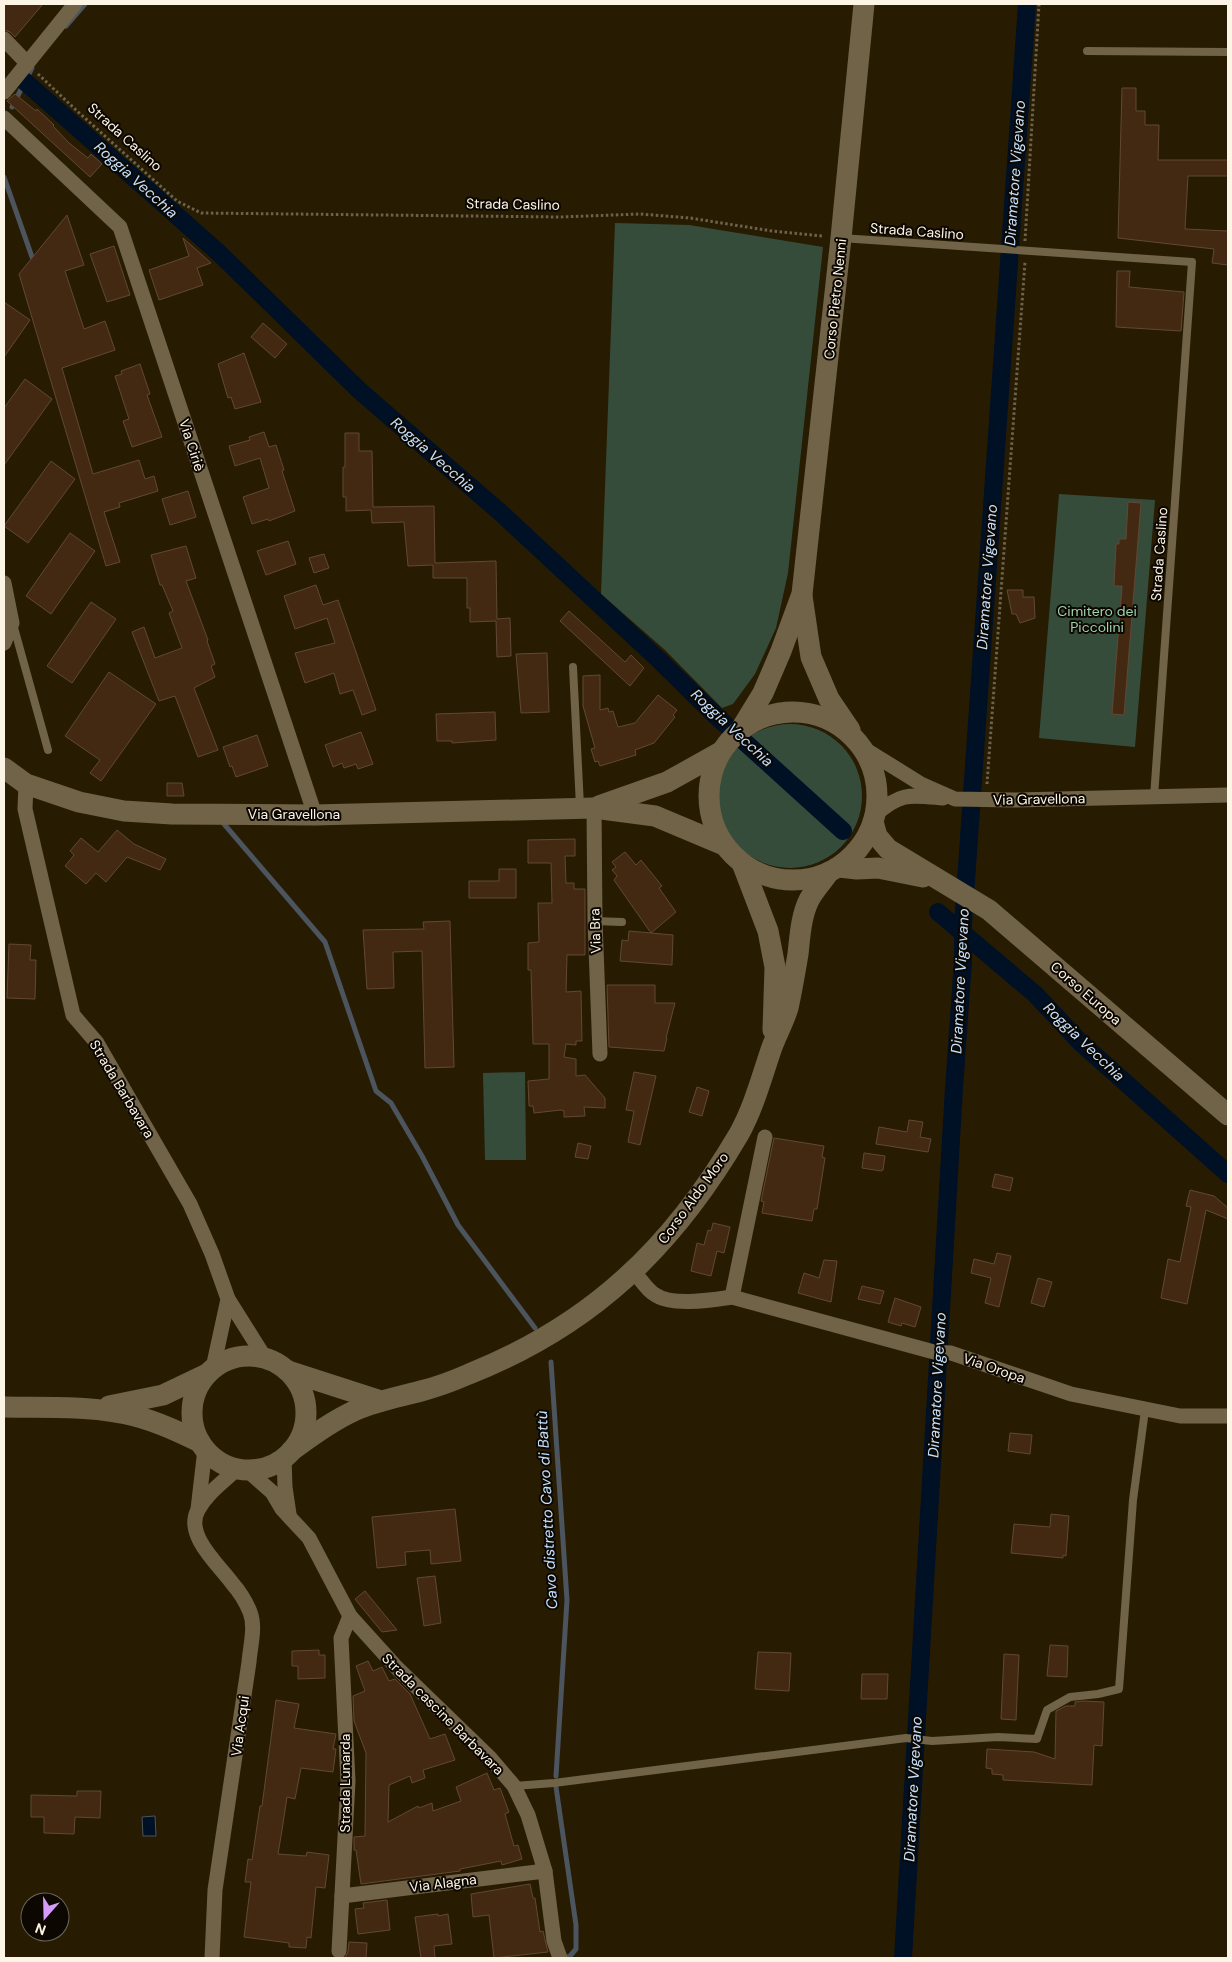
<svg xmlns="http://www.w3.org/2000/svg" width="1232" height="1962" viewBox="0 0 1232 1962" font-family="'DM Sans',sans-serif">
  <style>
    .green { fill: #364c3b }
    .water { fill: #001025; stroke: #4c545e }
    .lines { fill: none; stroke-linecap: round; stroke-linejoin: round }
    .stream { stroke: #4c545e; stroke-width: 5 }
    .canal { stroke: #001025; stroke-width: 18 }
    .building { fill: #442912; stroke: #614835 }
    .path { stroke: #6d634c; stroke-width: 3; stroke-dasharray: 2.5 2.5; stroke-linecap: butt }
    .lane { stroke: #716347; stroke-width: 8 }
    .street { stroke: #716347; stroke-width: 15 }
    .secondary { stroke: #716347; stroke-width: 21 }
    .labels { text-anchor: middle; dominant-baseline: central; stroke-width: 4; stroke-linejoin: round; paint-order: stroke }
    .street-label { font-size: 14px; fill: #fcf4e4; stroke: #0c0701 }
    .park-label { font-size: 14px; fill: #9dd5aa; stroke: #0c0701 }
    .water-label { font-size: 15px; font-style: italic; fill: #c3e0fd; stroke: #0c0701 }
  </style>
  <rect width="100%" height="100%" fill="#271c02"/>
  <g class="green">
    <path d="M 615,223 L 689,225 L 823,247 L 788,573 L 776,628 L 755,674 L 733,704 L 722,708 L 665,650 L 601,594 Z"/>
    <path d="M 1059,494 L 1155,500 L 1135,747 L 1039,738 Z"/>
    <circle cx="790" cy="796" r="72"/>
    <path d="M 525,1072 L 526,1160 L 485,1160 L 483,1073 Z"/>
  </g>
  <path class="water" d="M 155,1816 L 156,1836 L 143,1836 L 142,1817 Z"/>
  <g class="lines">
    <g class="stream">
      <path d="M 66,26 L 85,4"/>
      <path d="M 12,107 L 32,68"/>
      <path d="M 4,177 L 32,257"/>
      <path d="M 224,824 L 325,942 L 376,1091 L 391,1103 L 422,1156 L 458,1225 L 535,1328"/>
      <path d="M 551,1362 L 567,1600 L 556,1776"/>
      <path d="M 556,1787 L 576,1925 L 576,1949 L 570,1956 L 564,1958"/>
    </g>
    <g class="canal">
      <path d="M 22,79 L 219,253 L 360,391 L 501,513 L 658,659 L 716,716 L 843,831"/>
      <path d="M 938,912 L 1035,994 L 1081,1043 L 1228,1174"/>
      <path d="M 903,1958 L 954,1088 L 963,961 L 963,924 L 1027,4"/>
    </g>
  </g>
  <g class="building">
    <path d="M 4,4 L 43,4 L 15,37 L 10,32 L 4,30 Z"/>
    <path d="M 1122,88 L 1136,88 L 1136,111 L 1145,111 L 1145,125 L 1159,125 L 1158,160 L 1228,160 L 1228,176 L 1188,176 L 1185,229 L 1228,231 L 1228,265 L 1212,263 L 1214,249 L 1118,238 Z"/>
    <path d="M 15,94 L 36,111 L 37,109 L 54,125 L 53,126 L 69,143 L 88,158 L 91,154 L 102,164 L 90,177 L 7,101 Z"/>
    <path d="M 67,215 L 84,265 L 65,271 L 84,329 L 105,321 L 115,350 L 62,368 L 93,474 L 139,460 L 145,479 L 154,476 L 158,491 L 119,503 L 120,507 L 104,512 L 120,562 L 106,566 L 19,274 Z"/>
    <path d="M 183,238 L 211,263 L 197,268 L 203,285 L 159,300 L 149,270 L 189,256 Z"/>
    <path d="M 114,246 L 130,295 L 107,302 L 90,254 Z"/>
    <path d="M 1117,271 L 1130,271 L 1129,287 L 1184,292 L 1181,331 L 1116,327 Z"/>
    <path d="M 4,302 L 30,320 L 4,357 Z"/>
    <path d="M 263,323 L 287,344 L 275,358 L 251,337 Z"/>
    <path d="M 244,353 L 261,402 L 235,409 L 231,397 L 228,398 L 218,364 Z"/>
    <path d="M 140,364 L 150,394 L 147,395 L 162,437 L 132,447 L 123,421 L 129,419 L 115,376 L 122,374 L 121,371 Z"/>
    <path d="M 25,379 L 52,399 L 4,465 L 4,408 Z"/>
    <path d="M 264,432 L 269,447 L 276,445 L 284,470 L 282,471 L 295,511 L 269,521 L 268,519 L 252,524 L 243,497 L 269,488 L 260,458 L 235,466 L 229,446 L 250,440 L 249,437 Z"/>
    <path d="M 345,433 L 359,433 L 359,451 L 372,451 L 373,507 L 434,506 L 435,563 L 496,561 L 497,619 L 510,618 L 511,656 L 497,657 L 496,621 L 470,622 L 470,608 L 467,608 L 467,578 L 433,578 L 433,565 L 408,566 L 404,522 L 372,523 L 371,510 L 346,511 L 346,497 L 343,497 L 343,467 L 345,467 Z"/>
    <path d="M 51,461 L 75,479 L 28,543 L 4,526 Z"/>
    <path d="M 188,491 L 196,517 L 170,525 L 162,499 Z"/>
    <path d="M 1128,502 L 1141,503 L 1124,715 L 1112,714 L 1122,586 L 1114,586 L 1116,544 L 1119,544 L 1119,539 L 1126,539 Z"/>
    <path d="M 70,533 L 95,551 L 51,614 L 26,596 Z"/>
    <path d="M 288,541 L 296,564 L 266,575 L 257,551 Z"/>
    <path d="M 186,546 L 196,578 L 186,581 L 208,640 L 207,641 L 215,664 L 211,666 L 215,677 L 194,688 L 218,750 L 198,757 L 175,696 L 159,701 L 132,632 L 144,627 L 155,658 L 182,648 L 169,613 L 173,611 L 162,585 L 160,585 L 151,555 Z"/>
    <path d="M 324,554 L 329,568 L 314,573 L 309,558 Z"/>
    <path d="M 316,585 L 323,605 L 338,600 L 376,710 L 362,715 L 353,690 L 340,694 L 334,673 L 305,683 L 295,653 L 335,643 L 327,618 L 295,629 L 284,596 Z"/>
    <path d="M 1007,590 L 1023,590 L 1023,597 L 1034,597 L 1035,618 L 1020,623 L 1016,614 L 1012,614 Z"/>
    <path d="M 91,602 L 116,619 L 72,683 L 47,666 Z"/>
    <path d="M 569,611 L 625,662 L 631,655 L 644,668 L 630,686 L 560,621 Z"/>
    <path d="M 547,653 L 549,712 L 521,713 L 516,654 Z"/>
    <path d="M 109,672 L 156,704 L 101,781 L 90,773 L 100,760 L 65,736 Z"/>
    <path d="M 600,675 L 600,710 L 608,708 L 609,712 L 613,711 L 618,727 L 635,723 L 658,695 L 677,710 L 673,715 L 675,717 L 654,743 L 635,750 L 636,755 L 600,766 L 598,761 L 595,762 L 591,749 L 595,748 L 583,706 L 583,676 Z"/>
    <path d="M 495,712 L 496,740 L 452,743 L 452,741 L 437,741 L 436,714 Z"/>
    <path d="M 361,732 L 373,764 L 358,769 L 356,764 L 344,768 L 342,763 L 333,767 L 325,745 Z"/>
    <path d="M 257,735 L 268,766 L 236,777 L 232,766 L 230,767 L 223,747 Z"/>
    <path d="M 167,783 L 182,783 L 184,796 L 167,796 Z"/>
    <path d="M 117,830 L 134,844 L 166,859 L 160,870 L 127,857 L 106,882 L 96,873 L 86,884 L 65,866 L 74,855 L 70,851 L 81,838 L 98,852 Z"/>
    <path d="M 575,839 L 575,856 L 565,856 L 566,883 L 574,883 L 574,889 L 585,889 L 585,955 L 567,955 L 566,992 L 581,991 L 582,1041 L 576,1041 L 576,1045 L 566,1044 L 564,1057 L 576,1059 L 576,1076 L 585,1075 L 605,1098 L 605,1108 L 584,1107 L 585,1116 L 564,1117 L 564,1111 L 561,1110 L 534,1113 L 533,1106 L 529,1106 L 528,1081 L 549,1079 L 549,1044 L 533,1044 L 531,970 L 528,970 L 528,943 L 539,942 L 538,903 L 552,903 L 551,863 L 528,863 L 528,840 Z"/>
    <path d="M 625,852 L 636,865 L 641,860 L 662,886 L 659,888 L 676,912 L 651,933 L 614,880 L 617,876 L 612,870 L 616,867 L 612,862 Z"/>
    <path d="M 499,869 L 516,869 L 516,898 L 469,898 L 469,881 L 499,881 Z"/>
    <path d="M 450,921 L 454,1067 L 425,1068 L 422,951 L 393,952 L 394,988 L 367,989 L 363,930 L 424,929 L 423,922 Z"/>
    <path d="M 629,931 L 673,935 L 672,965 L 620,961 L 622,940 L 628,941 Z"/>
    <path d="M 9,944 L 31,945 L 30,960 L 36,960 L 35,999 L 7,998 Z"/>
    <path d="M 607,985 L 655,985 L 655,1003 L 675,1003 L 666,1038 L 667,1038 L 664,1051 L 609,1047 Z"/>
    <path d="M 634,1072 L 656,1076 L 640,1145 L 628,1142 L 634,1111 L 626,1110 Z"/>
    <path d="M 697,1087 L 709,1091 L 702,1116 L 689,1112 Z"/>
    <path d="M 909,1120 L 923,1122 L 920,1137 L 931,1139 L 928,1152 L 876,1144 L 879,1127 L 907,1132 Z"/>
    <path d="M 774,1138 L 824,1146 L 822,1157 L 825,1158 L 817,1209 L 814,1209 L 812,1221 L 762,1213 L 764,1202 L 761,1201 Z"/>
    <path d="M 578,1143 L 591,1146 L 588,1159 L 575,1157 Z"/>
    <path d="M 864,1153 L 885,1156 L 883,1170 L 881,1171 L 862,1168 Z"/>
    <path d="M 995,1174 L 1013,1178 L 1010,1191 L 992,1187 Z"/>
    <path d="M 1190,1190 L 1214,1196 L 1228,1208 L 1228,1219 L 1206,1210 L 1187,1304 L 1161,1298 L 1168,1259 L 1180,1262 L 1191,1207 L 1186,1206 Z"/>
    <path d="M 713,1223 L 730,1227 L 724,1253 L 717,1251 L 711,1276 L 691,1271 L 697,1243 L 704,1245 L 708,1230 L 711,1231 Z"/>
    <path d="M 997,1253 L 1011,1256 L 999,1307 L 985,1303 L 991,1278 L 971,1273 L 974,1259 L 994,1264 Z"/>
    <path d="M 824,1260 L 837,1261 L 831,1302 L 798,1293 L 804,1273 L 819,1278 Z"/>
    <path d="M 1038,1278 L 1052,1282 L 1044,1307 L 1031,1303 Z"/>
    <path d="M 862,1286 L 884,1291 L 880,1304 L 858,1299 Z"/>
    <path d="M 895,1298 L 921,1307 L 915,1327 L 902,1323 L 901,1326 L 888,1322 Z"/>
    <path d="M 1010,1433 L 1032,1435 L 1030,1454 L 1008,1451 Z"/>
    <path d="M 455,1509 L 461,1561 L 431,1564 L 430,1550 L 405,1552 L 406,1565 L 377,1568 L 372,1517 Z"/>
    <path d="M 1051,1514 L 1069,1516 L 1066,1556 L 1063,1555 L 1063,1558 L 1011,1553 L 1014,1524 L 1050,1527 Z"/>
    <path d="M 435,1576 L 441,1623 L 424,1626 L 417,1578 Z"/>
    <path d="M 365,1591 L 397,1630 L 382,1632 L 355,1599 Z"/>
    <path d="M 1050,1645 L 1068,1646 L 1067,1677 L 1047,1676 Z"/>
    <path d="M 319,1650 L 319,1655 L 325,1655 L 325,1678 L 298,1679 L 298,1666 L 292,1666 L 292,1651 Z"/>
    <path d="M 758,1652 L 791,1653 L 789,1691 L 755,1689 Z"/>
    <path d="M 1004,1654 L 1019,1655 L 1016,1720 L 1001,1719 Z"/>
    <path d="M 368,1661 L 373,1671 L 382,1667 L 389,1681 L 395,1679 L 410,1694 L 430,1739 L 445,1734 L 455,1760 L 423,1770 L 425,1778 L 412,1783 L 410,1776 L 389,1785 L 388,1822 L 418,1806 L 419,1808 L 432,1803 L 433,1811 L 461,1801 L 456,1787 L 487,1773 L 494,1790 L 500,1788 L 509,1812 L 505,1814 L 514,1846 L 518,1845 L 522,1859 L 502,1865 L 501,1861 L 460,1869 L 460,1871 L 361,1884 L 356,1850 L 354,1850 L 354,1837 L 365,1836 L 366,1753 L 354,1721 L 353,1696 L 365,1691 L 356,1666 Z"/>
    <path d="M 862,1674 L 888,1674 L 887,1699 L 861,1699 Z"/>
    <path d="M 276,1700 L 299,1704 L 294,1728 L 336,1734 L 333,1749 L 336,1749 L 333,1772 L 301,1768 L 295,1799 L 287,1797 L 282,1830 L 278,1854 L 306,1856 L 307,1852 L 329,1855 L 325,1888 L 316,1887 L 311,1938 L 307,1937 L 306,1948 L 289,1947 L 289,1943 L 244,1937 L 251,1882 L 245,1882 L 248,1859 L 252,1860 L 260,1806 L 262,1806 Z"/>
    <path d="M 1083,1701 L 1104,1702 L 1102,1746 L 1094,1745 L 1092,1785 L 1003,1780 L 1003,1775 L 992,1774 L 992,1769 L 986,1768 L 987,1749 L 1034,1752 L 1055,1759 L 1056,1711 L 1066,1706 L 1075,1706 L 1075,1702 Z"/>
    <path d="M 77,1791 L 101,1791 L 100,1818 L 75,1817 L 74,1834 L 44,1833 L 44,1817 L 31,1817 L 31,1795 L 77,1796 Z"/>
    <path d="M 530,1884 L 533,1898 L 535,1898 L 540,1932 L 543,1931 L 548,1952 L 494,1958 L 489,1915 L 473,1917 L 471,1894 Z"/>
    <path d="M 387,1900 L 390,1930 L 358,1934 L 355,1909 L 364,1908 L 363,1903 Z"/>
    <path d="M 438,1914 L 438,1916 L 448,1914 L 452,1944 L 434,1946 L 435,1958 L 421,1958 L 415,1917 Z"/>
    <path d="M 349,1942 L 367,1943 L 366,1958 L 345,1958 L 348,1952 Z"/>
  </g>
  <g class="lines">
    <g class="path">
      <path d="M 38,74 L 76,110 L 177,201 L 201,213 L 560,217 L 640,214 L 690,218 L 772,231 L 823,236"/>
      <path d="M 1025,241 L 1039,4"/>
      <path d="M 987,784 L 1025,262"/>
    </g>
    <g class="lane">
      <path d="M 1087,51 L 1228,52"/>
      <path d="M 841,238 L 1192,262 L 1154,797"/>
      <path d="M 13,624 L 48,750"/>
      <path d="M 573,667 L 580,806"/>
      <path d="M 595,921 L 622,922"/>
      <path d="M 514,1786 L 554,1783 L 906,1738 L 932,1741 L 998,1737 L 1037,1739 L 1047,1710 L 1070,1697 L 1098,1694 L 1119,1689 L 1133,1500 L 1145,1410"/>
    </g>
    <g class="street">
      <path d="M 4,39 L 26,62"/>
      <path d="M 4,92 L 75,4"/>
      <path d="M 4,118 L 120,227 L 315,815"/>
      <path d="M 4,583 L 12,623 L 4,643"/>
      <path d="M 863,748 L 921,784 L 955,799 L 1013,800 L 1228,795"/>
      <path d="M 26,784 L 25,809 L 73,1015 L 97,1043 L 190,1204 L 212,1254 L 228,1299 L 265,1358"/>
      <path d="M 594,808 L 595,921 L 600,1054"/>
      <path d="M 875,815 C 901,792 910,795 943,798"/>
      <path d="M 633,1271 C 640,1278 646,1289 654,1294 C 672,1307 712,1300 732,1297 L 934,1352 L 951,1353 L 1071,1394 L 1180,1416 L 1228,1416"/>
      <path d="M 732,1297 L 765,1137"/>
      <path d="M 213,1368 L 228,1299"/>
      <path d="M 284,1458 L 285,1487 L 289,1514"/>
      <path d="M 247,1470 L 272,1492 L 282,1509 L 309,1538 L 350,1616 L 397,1668 L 491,1759 L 514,1786 L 528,1815 L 545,1871 L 554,1941 L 560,1958"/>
      <path d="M 198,1509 L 205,1449"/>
      <path d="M 342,1896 L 545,1871"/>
      <path d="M 339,1951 L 348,1781 L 341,1638 L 350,1616"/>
      <path d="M 212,1958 L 215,1890 L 249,1662 C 250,1647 256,1627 250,1612 C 246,1602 239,1591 232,1583 C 219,1565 184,1535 198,1510 C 207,1493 223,1482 237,1469"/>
    </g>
    <g class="secondary">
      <path d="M 802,596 L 811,657 L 829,699 L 850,730"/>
      <circle cx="793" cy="796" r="84"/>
      <path d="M 741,729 L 763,693 L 781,651 L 802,594 L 841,238 L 864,4"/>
      <path d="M 4,768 L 26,784 L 79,802 L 124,811 L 172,814 L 315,815 L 594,808 L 655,816 L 724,845"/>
      <path d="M 599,806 L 667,782 L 719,753"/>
      <path d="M 873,822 L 877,836 L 888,849 L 989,910 L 1228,1115"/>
      <path d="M 742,863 L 768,931 L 775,967 L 773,1030"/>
      <path d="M 839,867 L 857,869 L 878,868 L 923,877"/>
      <circle cx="249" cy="1413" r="57"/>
      <path d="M 288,1371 L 381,1401"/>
      <path d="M 109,1406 L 163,1395 L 207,1374"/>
      <path d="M 4,1407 C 47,1408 92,1405 135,1416 C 158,1422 179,1432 200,1442"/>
      <path d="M 291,1451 C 312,1436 332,1421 356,1410 C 376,1401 399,1397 421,1391 C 437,1387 453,1381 469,1374 C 592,1325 672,1248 739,1134 C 754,1107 762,1076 772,1047 C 777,1034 784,1021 788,1008 C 792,990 795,972 798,954 C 800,936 801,916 809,900 C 814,890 823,881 829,872"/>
    </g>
  </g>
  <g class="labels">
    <g class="street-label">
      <text transform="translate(125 137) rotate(42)">Strada Caslino</text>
      <text transform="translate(513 204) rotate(1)">Strada Caslino</text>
      <text transform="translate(917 231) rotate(4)">Strada Caslino</text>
      <text transform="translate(835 299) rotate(-84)">Corso Pietro Nenni</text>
      <text transform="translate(192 445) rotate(72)">Via Ciriè</text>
      <text transform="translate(1159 554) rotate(-86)">Strada Caslino</text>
      <text transform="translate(1039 799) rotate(-1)">Via Gravellona</text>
      <text x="294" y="814">Via Gravellona</text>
      <text transform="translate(595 931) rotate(-92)">Via Bra</text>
      <text transform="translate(1086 993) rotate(41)">Corso Europa</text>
      <text transform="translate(122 1089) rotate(59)">Strada Barbavara</text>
      <text transform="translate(693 1198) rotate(-54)">Corso Aldo Moro</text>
      <text transform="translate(994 1368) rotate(19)">Via Oropa</text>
      <text transform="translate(443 1714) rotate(45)">Strada cascine Barbavara</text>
      <text transform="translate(240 1726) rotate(-82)">Via Acqui</text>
      <text transform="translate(345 1783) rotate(-90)">Strada Lunarda</text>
      <text transform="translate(443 1883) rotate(-7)">Via Alagna</text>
    </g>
    <g class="park-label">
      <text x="1097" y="611">Cimitero dei<tspan x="1097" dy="16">Piccolini</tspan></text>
    </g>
    <g class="water-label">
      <text transform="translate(1015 173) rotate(-86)">Diramatore Vigevano</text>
      <text transform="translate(136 180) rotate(42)">Roggia Vecchia</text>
      <text transform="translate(433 455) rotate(41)">Roggia Vecchia</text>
      <text transform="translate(987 577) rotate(-86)">Diramatore Vigevano</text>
      <text transform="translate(732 728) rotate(43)">Roggia Vecchia</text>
      <text transform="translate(960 981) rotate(-87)">Diramatore Vigevano</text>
      <text transform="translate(1084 1042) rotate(44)">Roggia Vecchia</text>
      <text transform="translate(937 1385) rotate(-87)">Diramatore Vigevano</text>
      <text transform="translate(547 1510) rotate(-93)">Cavo distretto Cavo di Battù</text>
      <text transform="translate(913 1789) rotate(-87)">Diramatore Vigevano</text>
    </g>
  </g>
  <rect width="1232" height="1962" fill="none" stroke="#fcf4e4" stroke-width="10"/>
  <g transform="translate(45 1917) rotate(200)"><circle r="24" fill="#0c0701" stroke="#6c665c"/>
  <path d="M0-4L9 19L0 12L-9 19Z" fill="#d69bfa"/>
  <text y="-8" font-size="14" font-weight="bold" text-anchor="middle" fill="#fcf4e4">N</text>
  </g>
</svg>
